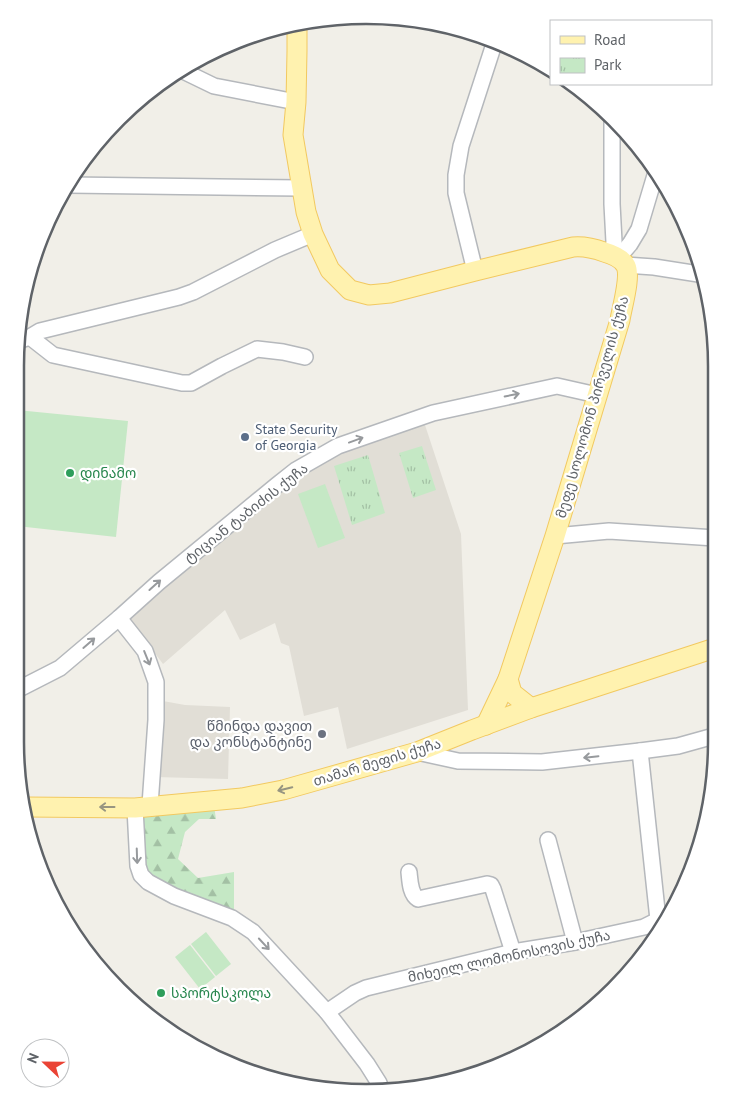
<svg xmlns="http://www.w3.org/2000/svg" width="732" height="1108" viewBox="0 0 732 1108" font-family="'PT Sans','Noto Sans Georgian',sans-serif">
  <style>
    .education { fill: #e1ded6 }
    .forest { fill: url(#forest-firs) }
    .park { fill: url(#park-tufts) }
    .garden { fill: #c5e8c5 }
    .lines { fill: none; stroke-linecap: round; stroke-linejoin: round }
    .minor-casing { stroke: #b5b8bc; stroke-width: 18 }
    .major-casing { stroke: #f2c960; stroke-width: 21 }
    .minor { stroke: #fff; stroke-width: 15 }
    .major { stroke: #fff2af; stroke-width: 19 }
    .oneway { stroke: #979a9d }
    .oneway2 { stroke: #979581 }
    .service-dot { fill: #5c6f8a; stroke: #fff; stroke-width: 2 }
    .leisure-dot { fill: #2e9e5b; stroke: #fff; stroke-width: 2 }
    .worship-dot { fill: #6b7280; stroke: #fff; stroke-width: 2 }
    .labels { text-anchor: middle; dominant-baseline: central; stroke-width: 4.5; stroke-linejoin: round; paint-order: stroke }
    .street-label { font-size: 14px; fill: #5f6368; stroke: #fff }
    .service-label { font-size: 14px; fill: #4e5e75; stroke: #fff; text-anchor: start }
    .leisure-label { font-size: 14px; fill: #27864d; stroke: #fff; text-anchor: start }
    .worship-label { font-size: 14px; fill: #5b616d; stroke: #fff; text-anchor: end }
    .rim { fill: none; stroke: #5f6368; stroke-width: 2.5 }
  </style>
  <defs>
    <pattern id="forest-firs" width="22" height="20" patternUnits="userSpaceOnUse" patternTransform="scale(1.25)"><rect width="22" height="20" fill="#c5e8c5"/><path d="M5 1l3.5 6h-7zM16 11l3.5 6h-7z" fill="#a3c0a4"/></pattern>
    <pattern id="park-tufts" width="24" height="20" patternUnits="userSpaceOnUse" patternTransform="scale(1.25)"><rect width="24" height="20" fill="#c5e8c5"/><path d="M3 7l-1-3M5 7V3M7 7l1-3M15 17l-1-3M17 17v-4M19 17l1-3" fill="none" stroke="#a3c0a4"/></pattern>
  </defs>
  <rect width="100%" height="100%" fill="#f1efe8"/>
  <g class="education">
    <path d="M 424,422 L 461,534 L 468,710 L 347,749 L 338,707 L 304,716 L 289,646 L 281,643 L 275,623 L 240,640 L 225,610 L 163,664 L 128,617 L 311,464 Z"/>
    <path d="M 163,701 L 185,705 L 230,707 L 228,779 L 155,777 Z"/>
  </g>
  <path class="forest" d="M 214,806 L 216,819 L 199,819 L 185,832 L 178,859 L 198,878 L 234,872 L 234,915 L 151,877 L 142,864 L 143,811 Z"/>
  <g class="park">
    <path d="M 422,446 L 436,490 L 413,498 L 399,453 Z"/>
    <path d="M 368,455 L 385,513 L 352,525 L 334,466 Z"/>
  </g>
  <g class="garden">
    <path d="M 17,410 L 128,421 L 116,537 L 17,526 Z"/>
    <path d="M 325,484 L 345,538 L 318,548 L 298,494 Z"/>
    <path d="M 206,932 L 231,964 L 216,976 L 191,944 Z"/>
    <path d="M 190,945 L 215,977 L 200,989 L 175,957 Z"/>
  </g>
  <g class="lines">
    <g class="minor-casing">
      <g id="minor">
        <path d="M 181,70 L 214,86 L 296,102"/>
        <path d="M 612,117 L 612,204 L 614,242 L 612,254"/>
        <path d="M 69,185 L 301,188"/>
        <path d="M 618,258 L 630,244 L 639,229 L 656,172"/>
        <path d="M 625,265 L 654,267 L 705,275"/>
        <path d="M 475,271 L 456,193 L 456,175 L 461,146 L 495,41"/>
        <path d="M 30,337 L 53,355 L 182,383 L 191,383 L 222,366 L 257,349 L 283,352 L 305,357"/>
        <path d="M 18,341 L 30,337 L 40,331 L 179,297 L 193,292 L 275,250 L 313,234"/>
        <path d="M 555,536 L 609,531 L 715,538"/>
        <path d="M 119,618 L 145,651 L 156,682 L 156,720 L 150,805"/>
        <path d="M 15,691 L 60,668 L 119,618 L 159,582 L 277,485 L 296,470 L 338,446 L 433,413 L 557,386 L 597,395"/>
        <path d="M 640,751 L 659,929"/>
        <path d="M 417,752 L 458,761 L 542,762 L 640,751 L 678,746 L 714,736"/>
        <path d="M 135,808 L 138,866 L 141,875 L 148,882 L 174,896 L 232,918 L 253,932 L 327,1012 L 367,1064 L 379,1083 L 381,1090"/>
        <path d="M 548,840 L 575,942"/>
        <path d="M 409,872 C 410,881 410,894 418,899 L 487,884 L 491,885 L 493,889 L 513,952"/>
        <path d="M 327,1012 L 355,993 L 366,988 L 513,952 L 575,942 L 644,927 L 658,920 L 667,918"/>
      </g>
    </g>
    <g class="major-casing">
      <g id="major">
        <path d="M 297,23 L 297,51 L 296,102 L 293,135 L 306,212 L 313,234 L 330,270 L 350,290 L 369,295 L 390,293 L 475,271 L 573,247 C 584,246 593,248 604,252 C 611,254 622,258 626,266 C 631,277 622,307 620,320 L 555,536 L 508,679 L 512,693 L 531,708"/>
        <path d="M 486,725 L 508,679"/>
        <path d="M 26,807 L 135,808 L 242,798 L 283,790 L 417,752 L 472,730 L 531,708 L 715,648"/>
      </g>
    </g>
    <use href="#minor" class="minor"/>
    <use href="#major" class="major"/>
  </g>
  <defs><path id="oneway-shaft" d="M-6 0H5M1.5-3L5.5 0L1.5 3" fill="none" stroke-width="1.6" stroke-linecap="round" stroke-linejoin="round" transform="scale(1.25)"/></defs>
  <g class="oneway">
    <use href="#oneway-shaft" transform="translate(512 395) rotate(-12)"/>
    <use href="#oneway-shaft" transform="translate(356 440) rotate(-20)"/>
    <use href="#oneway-shaft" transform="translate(155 585) rotate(-42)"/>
    <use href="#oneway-shaft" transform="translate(89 643) rotate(-41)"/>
    <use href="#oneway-shaft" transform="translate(147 658) rotate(68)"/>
    <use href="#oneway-shaft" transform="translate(591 757) rotate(174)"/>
    <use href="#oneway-shaft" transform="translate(137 856) rotate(88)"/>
    <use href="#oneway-shaft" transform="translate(264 944) rotate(47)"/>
  </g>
  <g class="oneway2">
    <use href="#oneway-shaft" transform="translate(285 789) rotate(166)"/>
    <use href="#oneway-shaft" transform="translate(107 807) rotate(-180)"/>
  </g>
  <circle class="service-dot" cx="245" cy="437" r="5"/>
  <g class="leisure-dot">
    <circle cx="70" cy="473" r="5"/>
    <circle cx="161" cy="993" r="5"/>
  </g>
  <circle class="worship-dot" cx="322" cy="734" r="5"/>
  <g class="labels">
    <g class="street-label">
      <text transform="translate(592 407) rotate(-74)">მეფე სოლომონ პირველის ქუჩა</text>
      <text transform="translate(246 513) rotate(-38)">ტიციან ტაბიძის ქუჩა</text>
      <text transform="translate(377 762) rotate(-17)">თამარ მეფის ქუჩა</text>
      <text transform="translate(509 956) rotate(-12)">მიხეილ ლომონოსოვის ქუჩა</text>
    </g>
    <g class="service-label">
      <text x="255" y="429">State Security<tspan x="255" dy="16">of Georgia</tspan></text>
    </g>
    <g class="leisure-label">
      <text x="80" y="473">დინამო</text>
      <text x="171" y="993">სპორტსკოლა</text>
    </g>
    <g class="worship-label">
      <text x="312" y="726">წმინდა დავით<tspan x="312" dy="16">და კონსტანტინე</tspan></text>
    </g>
  </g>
  <path d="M0 0H732V1108H0ZM366 24H366A342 342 0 0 1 708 366V742A342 342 0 0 1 366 1084H366A342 342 0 0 1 24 742V366A342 342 0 0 1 366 24Z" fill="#fff" fill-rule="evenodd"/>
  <path class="rim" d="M366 24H366A342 342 0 0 1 708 366V742A342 342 0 0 1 366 1084H366A342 342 0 0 1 24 742V366A342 342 0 0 1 366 24Z"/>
  <rect x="550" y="20" width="162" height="65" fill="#ffffff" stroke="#bfc1c3"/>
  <rect x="560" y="36" width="25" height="8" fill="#fff2af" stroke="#bfc1c3"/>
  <text x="594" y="45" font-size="15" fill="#5f6368">Road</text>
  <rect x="560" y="58" width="25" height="15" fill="url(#park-tufts)" stroke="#bfc1c3"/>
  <text x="594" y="70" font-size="15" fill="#5f6368">Park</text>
  <g transform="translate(45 1063) rotate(292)"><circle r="24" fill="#ffffff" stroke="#bfc1c3"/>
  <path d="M0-4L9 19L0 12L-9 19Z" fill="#ea4335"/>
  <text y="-8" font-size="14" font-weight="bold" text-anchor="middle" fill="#5f6368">N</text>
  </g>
</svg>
